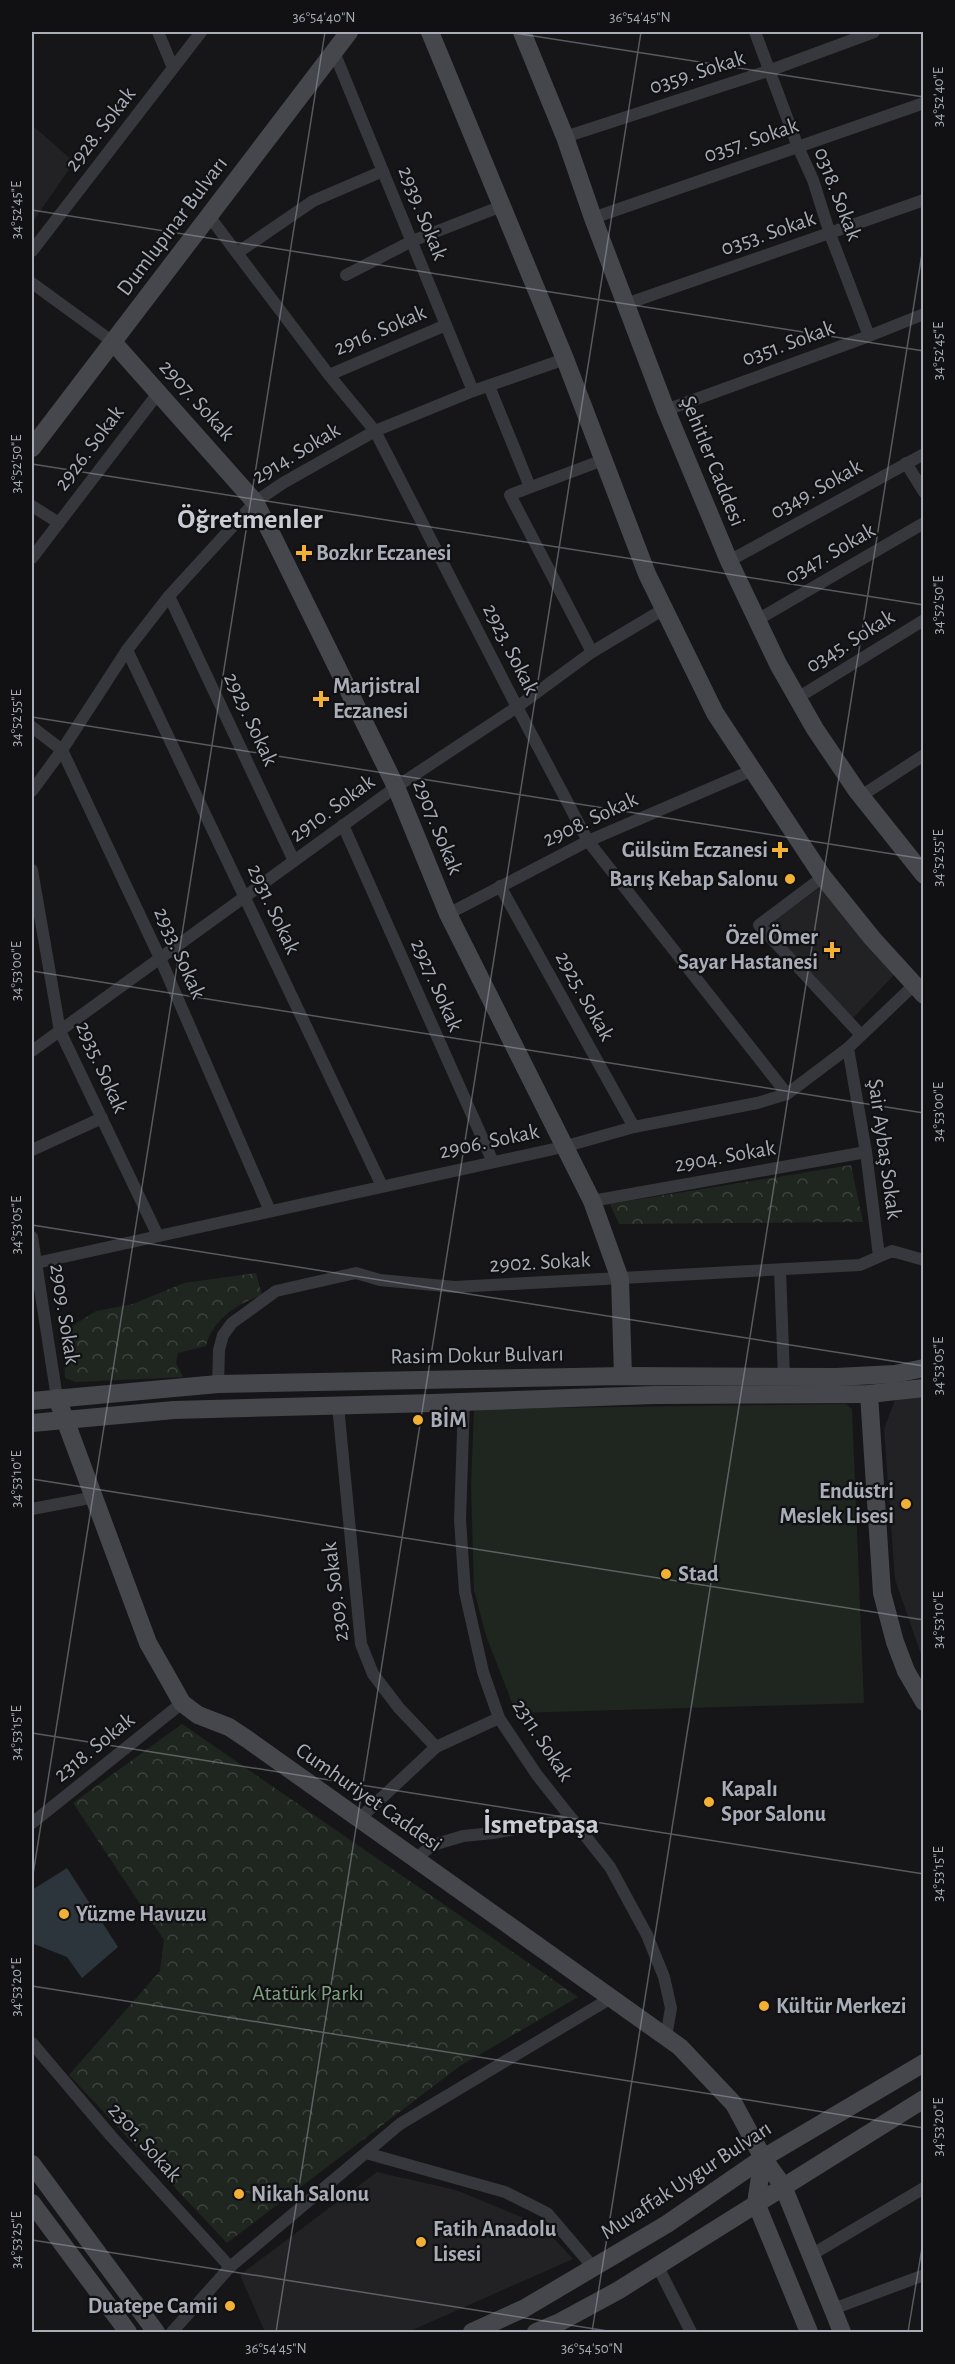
<svg xmlns="http://www.w3.org/2000/svg" width="955" height="2364" viewBox="0 0 955 2364" font-family="'Alegreya Sans',sans-serif">
  <style>
    .built { fill: #222225 }
    .park { fill: url(#park-crowns) }
    .garden { fill: #1e261f }
    .water { fill: #2c353c }
    .lines { fill: none; stroke-linecap: round; stroke-linejoin: round }
    .street { stroke: #37383d; stroke-width: 12 }
    .secondary { stroke: #45474d; stroke-width: 18 }
    .ticks { fill: none; stroke: #a8adb8; stroke-width: 1.5; stroke-opacity: 0.45 }
    .poi-dot { fill: #f2b134; stroke: #111113; stroke-width: 2 }
    .labels { text-anchor: middle; dominant-baseline: central; stroke-width: 4.5; stroke-linejoin: round; paint-order: stroke }
    .street-label { font-size: 22px; fill: #a8adb8; stroke: #111113 }
    .poi-label { font-size: 22px; font-weight: bold; fill: #a8adb8; stroke: #111113; text-anchor: start }
    .park-label { font-size: 22px; fill: #7fa381; stroke: #111113 }
    .district-label { font-size: 28px; font-weight: bold; fill: #c9ccd4; stroke: #111113 }
    .neatline { fill: none; stroke: #a8adb8; stroke-width: 2 }
    .ticks-label { font-size: 15px; text-anchor: middle; fill: #a8adb8 }
  </style>
  <defs>
    <pattern id="park-crowns" width="20" height="18" patternUnits="userSpaceOnUse" patternTransform="scale(1.5)"><rect width="20" height="18" fill="#1e261f"/><path d="M2 6a3 3 0 1 1 6 0M12 15a3 3 0 1 1 6 0" fill="none" stroke="#3c433d"/></pattern>
  </defs>
  <rect width="100%" height="100%" fill="#161618"/>
  <g class="built">
    <path d="M 32,125 L 74,162 L 32,223 Z"/>
    <path d="M 821,887 L 894,975 L 853,1018 L 766,926 Z"/>
    <path d="M 923,1396 L 923,1660 L 895,1579 L 884,1429 L 895,1400 Z"/>
    <path d="M 377,2172 L 456,2190 L 541,2225 L 573,2259 L 408,2332 L 265,2332 L 240,2275 Z"/>
  </g>
  <g class="park">
    <path d="M 851,1165 L 863,1222 L 619,1224 L 610,1204 Z"/>
    <path d="M 256,1273 L 262,1295 C 238,1303 212,1320 206,1346 L 178,1353 L 176,1363 L 183,1377 L 76,1382 L 65,1378 L 64,1349 L 69,1328 L 96,1311 L 133,1304 L 184,1283 Z"/>
    <path d="M 182,1724 L 578,1997 L 460,2066 L 227,2243 L 69,2075 L 160,1971 L 164,1940 L 73,1803 Z"/>
  </g>
  <path class="garden" d="M 846,1404 L 852,1409 L 864,1703 L 516,1713 L 486,1636 L 474,1590 L 471,1485 L 474,1409 Z"/>
  <path class="water" d="M 67,1868 L 118,1947 L 82,1978 L 67,1957 L 34,1944 L 32,1939 L 32,1890 Z"/>
  <g class="lines">
    <g class="street">
      <path d="M 158,32 L 173,68"/>
      <path d="M 755,32 L 798,147 L 813,180 L 830,234 L 869,336"/>
      <path d="M 334,52 L 473,391"/>
      <path d="M 565,137 L 771,70 L 874,32"/>
      <path d="M 209,216 L 329,375 L 375,431 L 517,707 L 588,841 L 787,1094"/>
      <path d="M 593,218 L 924,103"/>
      <path d="M 32,251 L 201,32"/>
      <path d="M 237,253 L 313,201 L 383,171"/>
      <path d="M 346,275 L 412,241 L 502,206"/>
      <path d="M 32,283 L 113,342"/>
      <path d="M 626,304 L 924,200"/>
      <path d="M 329,375 L 446,325"/>
      <path d="M 489,386 L 530,487"/>
      <path d="M 666,410 L 869,336 L 924,314"/>
      <path d="M 906,463 L 924,492"/>
      <path d="M 32,506 L 59,523"/>
      <path d="M 32,558 L 159,392"/>
      <path d="M 729,561 L 924,454"/>
      <path d="M 169,596 L 294,861"/>
      <path d="M 757,620 L 924,523"/>
      <path d="M 127,650 L 382,1186"/>
      <path d="M 592,652 L 510,495 L 603,460"/>
      <path d="M 799,697 L 924,620"/>
      <path d="M 32,727 L 62,750 L 160,958 L 270,1211"/>
      <path d="M 32,791 L 62,750 L 127,650 L 169,596 L 255,502 L 283,483 L 375,431 L 473,391 L 565,359"/>
      <path d="M 861,796 L 924,755"/>
      <path d="M 343,825 L 493,1162"/>
      <path d="M 32,870 L 60,1031 L 158,1236"/>
      <path d="M 823,877 L 759,925 L 861,1035"/>
      <path d="M 500,886 L 634,1127"/>
      <path d="M 448,914 L 588,841 L 753,770"/>
      <path d="M 848,1048 L 866,1152 L 879,1256"/>
      <path d="M 32,1051 L 396,787 L 517,707 L 592,652 L 664,609"/>
      <path d="M 32,1150 L 102,1118"/>
      <path d="M 592,1201 L 866,1152"/>
      <path d="M 32,1237 L 57,1398"/>
      <path d="M 36,1263 L 563,1147 L 634,1127 L 757,1103 L 787,1094 L 848,1048 L 914,985"/>
      <path d="M 780,1270 L 784,1377"/>
      <path d="M 218,1384 L 219,1350 L 223,1335 L 232,1323 L 276,1291 L 356,1273 L 380,1280 L 455,1287 L 860,1265 L 892,1251 L 924,1260"/>
      <path d="M 464,1402 L 460,1520 L 465,1592 L 483,1672 L 499,1718 L 537,1775 L 610,1867 L 647,1935 L 664,1977 L 671,2008 L 666,2037"/>
      <path d="M 338,1406 L 361,1644 L 373,1674 L 399,1708 L 436,1747"/>
      <path d="M 32,1509 L 95,1497"/>
      <path d="M 359,1819 L 436,1747 L 499,1718"/>
      <path d="M 32,1823 L 182,1703"/>
      <path d="M 415,1859 L 433,1845 L 463,1836 L 493,1833 L 572,1819"/>
      <path d="M 32,2043 L 111,2136 L 230,2267"/>
      <path d="M 366,2153 L 505,2192 L 547,2213 L 593,2267"/>
      <path d="M 811,2255 L 924,2188"/>
      <path d="M 657,2265 L 691,2332"/>
      <path d="M 833,2309 L 924,2275"/>
      <path d="M 172,2332 L 230,2267 L 400,2124 L 611,1998"/>
    </g>
    <g class="secondary">
      <path d="M 430,32 L 565,359 L 647,574 L 715,713 L 823,877 L 872,938 L 924,995"/>
      <path d="M 522,32 L 565,137 L 593,218 L 666,410 L 729,561 L 778,664 L 815,729 L 857,791 L 924,875"/>
      <path d="M 113,342 L 255,502 L 273,537 L 396,787 L 448,914 L 592,1201 L 620,1279 L 623,1376"/>
      <path d="M 32,448 L 349,32"/>
      <path d="M 869,1394 L 882,1593 L 895,1642 L 906,1671 L 924,1702"/>
      <path d="M 57,1398 L 148,1643 L 168,1678 L 182,1703 L 198,1715 L 229,1727 L 247,1739 L 680,2047 L 734,2104 L 763,2158 L 783,2186 L 842,2332"/>
      <path d="M 32,1401 L 218,1384 L 623,1376 L 836,1377 L 895,1374 L 924,1368"/>
      <path d="M 32,1423 L 174,1410 L 433,1403 L 654,1395 L 869,1394 L 924,1388"/>
      <path d="M 763,2158 L 756,2203 L 809,2332"/>
      <path d="M 32,2164 L 156,2332"/>
      <path d="M 32,2203 L 128,2332"/>
      <path d="M 472,2332 L 525,2308 L 667,2224 L 763,2158 L 924,2063"/>
      <path d="M 536,2332 L 560,2322 L 619,2290 L 924,2099"/>
    </g>
  </g>
  <path class="ticks" d="M 508,32 L 924,97M 32,210 L 924,351M 32,464 L 924,605M 32,717 L 924,859M 32,971 L 924,1113M 32,1225 L 924,1366M 32,1479 L 924,1620M 32,1733 L 924,1874M 32,1881 L 325,32M 32,1986 L 924,2128M 32,2240 L 614,2332M 276,2332 L 641,32M 592,2332 L 924,241M 908,2332 L 924,2236"/>
  <g class="poi-dot">
    <path d="M301 544h6v6h6v6h-6v6h-6v-6h-6v-6h6z"/>
    <path d="M318 690h6v6h6v6h-6v6h-6v-6h-6v-6h6z"/>
    <path d="M777 841h6v6h6v6h-6v6h-6v-6h-6v-6h6z"/>
    <circle cx="790" cy="879" r="6"/>
    <path d="M829 941h6v6h6v6h-6v6h-6v-6h-6v-6h6z"/>
    <circle cx="418" cy="1420" r="6"/>
    <circle cx="906" cy="1504" r="6"/>
    <circle cx="666" cy="1574" r="6"/>
    <circle cx="709" cy="1802" r="6"/>
    <circle cx="64" cy="1914" r="6"/>
    <circle cx="764" cy="2006" r="6"/>
    <circle cx="239" cy="2194" r="6"/>
    <circle cx="421" cy="2242" r="6"/>
    <circle cx="230" cy="2306" r="6"/>
  </g>
  <g class="labels">
    <g class="street-label">
      <text transform="translate(697 72) rotate(-18)">0359. Sokak</text>
      <text transform="translate(100 129) rotate(-52)">2928. Sokak</text>
      <text transform="translate(751 140) rotate(-19)">0357. Sokak</text>
      <text transform="translate(838 194) rotate(69)">0318. Sokak</text>
      <text transform="translate(423 213) rotate(68)">2939. Sokak</text>
      <text transform="translate(172 226) rotate(-53)">Dumlupınar Bulvarı</text>
      <text transform="translate(768 233) rotate(-19)">0353. Sokak</text>
      <text transform="translate(380 330) rotate(-23)">2916. Sokak</text>
      <text transform="translate(788 343) rotate(-20)">0351. Sokak</text>
      <text transform="translate(197 400) rotate(48)">2907. Sokak</text>
      <text transform="translate(89 448) rotate(-53)">2926. Sokak</text>
      <text transform="translate(296 453) rotate(-31)">2914. Sokak</text>
      <text transform="translate(713 461) rotate(68)">Şehitler Caddesi</text>
      <text transform="translate(816 489) rotate(-29)">0349. Sokak</text>
      <text transform="translate(830 553) rotate(-30)">0347. Sokak</text>
      <text transform="translate(850 641) rotate(-32)">0345. Sokak</text>
      <text transform="translate(511 649) rotate(63)">2923. Sokak</text>
      <text transform="translate(251 719) rotate(65)">2929. Sokak</text>
      <text transform="translate(332 808) rotate(-36)">2910. Sokak</text>
      <text transform="translate(590 819) rotate(-25)">2908. Sokak</text>
      <text transform="translate(438 827) rotate(68)">2907. Sokak</text>
      <text transform="translate(274 909) rotate(65)">2931. Sokak</text>
      <text transform="translate(180 953) rotate(66)">2933. Sokak</text>
      <text transform="translate(437 985) rotate(66)">2927. Sokak</text>
      <text transform="translate(585 996) rotate(61)">2925. Sokak</text>
      <text transform="translate(102 1067) rotate(66)">2935. Sokak</text>
      <text transform="translate(489 1141) rotate(-12)">2906. Sokak</text>
      <text transform="translate(885 1149) rotate(82)">Şair Aybaş Sokak</text>
      <text transform="translate(725 1156) rotate(-10)">2904. Sokak</text>
      <text transform="translate(540 1262) rotate(-3)">2902. Sokak</text>
      <text transform="translate(65 1314) rotate(81)">2909. Sokak</text>
      <text transform="translate(477 1355) rotate(-1)">Rasim Dokur Bulvarı</text>
      <text transform="translate(335 1592) rotate(-97)">2309. Sokak</text>
      <text transform="translate(543 1740) rotate(57)">2311. Sokak</text>
      <text transform="translate(94 1747) rotate(-39)">2318. Sokak</text>
      <text transform="translate(369 1797) rotate(35)">Cumhuriyet Caddesi</text>
      <text transform="translate(145 2142) rotate(48)">2301. Sokak</text>
      <text transform="translate(686 2180) rotate(-33)">Muvaffak Uygur Bulvarı</text>
    </g>
    <g class="poi-label">
      <text x="316" y="553">Bozkır Eczanesi</text>
      <text x="333" y="686">Marjistral<tspan x="333" dy="25">Eczanesi</tspan></text>
      <text x="768" y="850" text-anchor="end">Gülsüm Eczanesi</text>
      <text x="778" y="879" text-anchor="end">Barış Kebap Salonu</text>
      <text x="818" y="937" text-anchor="end">Özel Ömer<tspan x="818" dy="25">Sayar Hastanesi</tspan></text>
      <text x="430" y="1420">BİM</text>
      <text x="894" y="1491" text-anchor="end">Endüstri<tspan x="894" dy="25">Meslek Lisesi</tspan></text>
      <text x="678" y="1574">Stad</text>
      <text x="721" y="1789">Kapalı<tspan x="721" dy="25">Spor Salonu</tspan></text>
      <text x="76" y="1914">Yüzme Havuzu</text>
      <text x="776" y="2006">Kültür Merkezi</text>
      <text x="251" y="2194">Nikah Salonu</text>
      <text x="433" y="2229">Fatih Anadolu<tspan x="433" dy="25">Lisesi</tspan></text>
      <text x="218" y="2306" text-anchor="end">Duatepe Camii</text>
    </g>
    <g class="park-label">
      <text x="308" y="1993">Atatürk Parkı</text>
    </g>
    <g class="district-label">
      <text x="250" y="520">Öğretmenler</text>
      <text x="541" y="1825">İsmetpaşa</text>
    </g>
  </g>
  <rect width="955" height="2364" fill="none" stroke="#111113" stroke-width="66"/>
  <rect x="33" y="33" width="889" height="2298" class="neatline"/>
  <g class="ticks-label">
    <text x="324" y="22">36°54'40"N</text>
    <text x="640" y="22">36°54'45"N</text>
    <text transform="translate(938 97) rotate(-90)" y="5">34°52'40"E</text>
    <text transform="translate(16 210) rotate(-90)" y="5">34°52'45"E</text>
    <text transform="translate(938 351) rotate(-90)" y="5">34°52'45"E</text>
    <text transform="translate(16 464) rotate(-90)" y="5">34°52'50"E</text>
    <text transform="translate(938 605) rotate(-90)" y="5">34°52'50"E</text>
    <text transform="translate(16 718) rotate(-90)" y="5">34°52'55"E</text>
    <text transform="translate(938 858) rotate(-90)" y="5">34°52'55"E</text>
    <text transform="translate(16 971) rotate(-90)" y="5">34°53'00"E</text>
    <text transform="translate(938 1112) rotate(-90)" y="5">34°53'00"E</text>
    <text transform="translate(16 1225) rotate(-90)" y="5">34°53'05"E</text>
    <text transform="translate(938 1366) rotate(-90)" y="5">34°53'05"E</text>
    <text transform="translate(16 1479) rotate(-90)" y="5">34°53'10"E</text>
    <text transform="translate(938 1620) rotate(-90)" y="5">34°53'10"E</text>
    <text transform="translate(16 1733) rotate(-90)" y="5">34°53'15"E</text>
    <text transform="translate(938 1874) rotate(-90)" y="5">34°53'15"E</text>
    <text transform="translate(16 1987) rotate(-90)" y="5">34°53'20"E</text>
    <text transform="translate(938 2127) rotate(-90)" y="5">34°53'20"E</text>
    <text transform="translate(16 2240) rotate(-90)" y="5">34°53'25"E</text>
    <text x="276" y="2353">36°54'45"N</text>
    <text x="592" y="2353">36°54'50"N</text>
  </g>
</svg>
